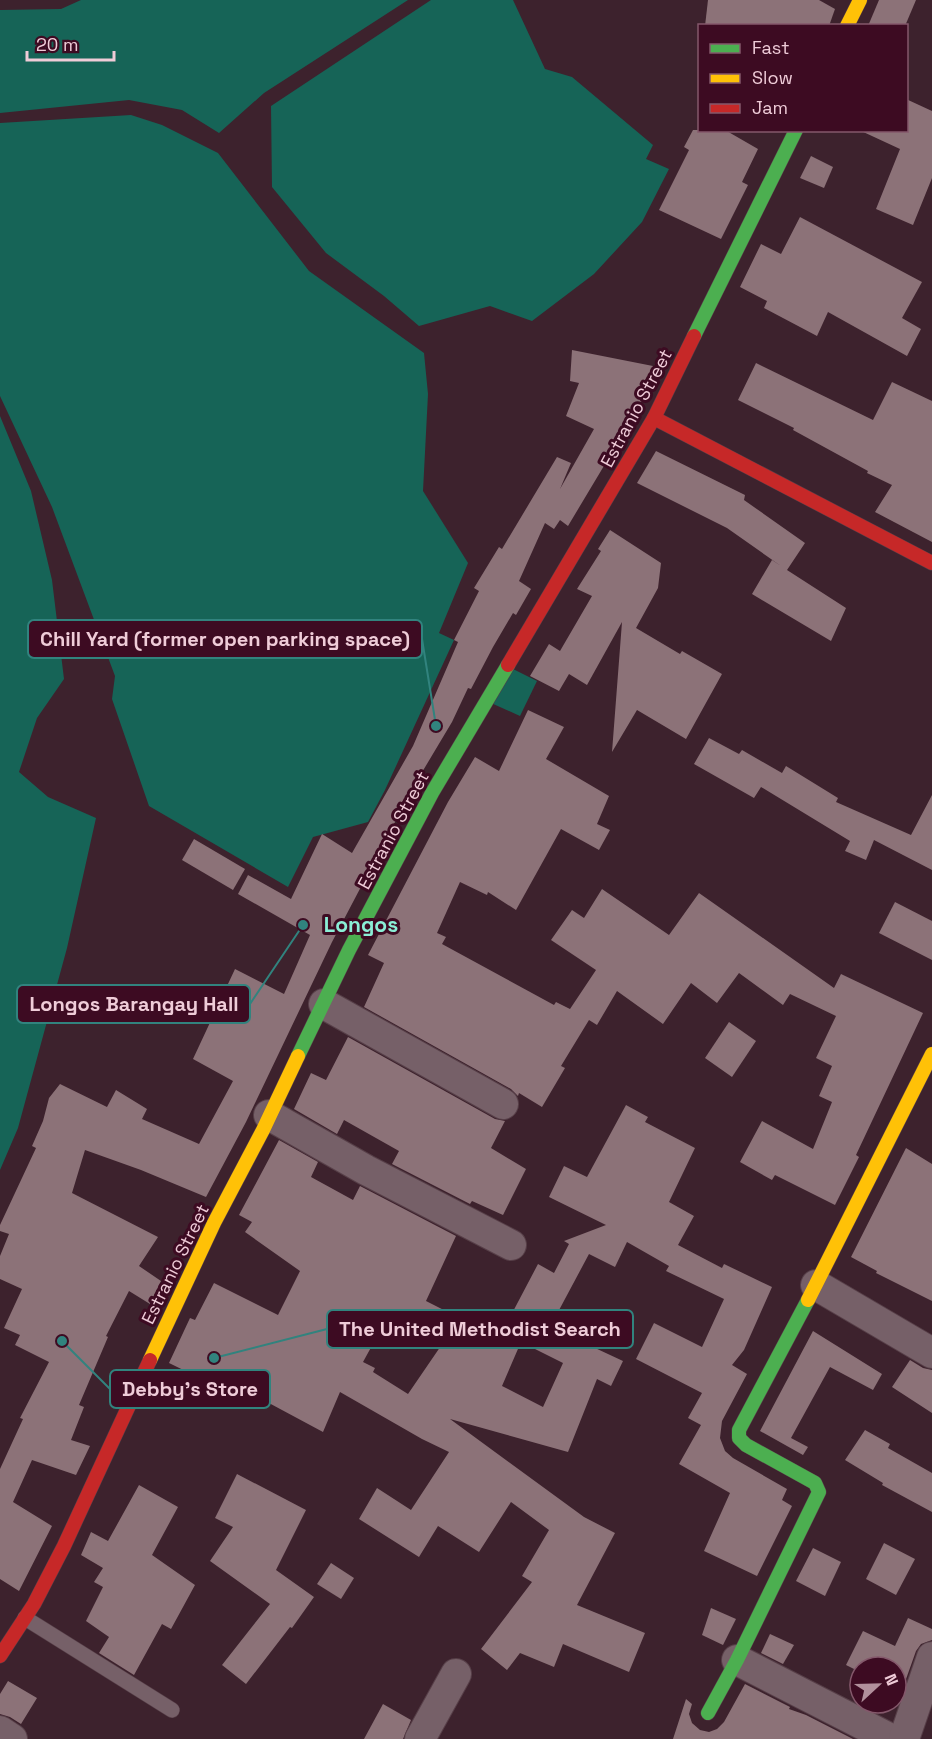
<svg xmlns="http://www.w3.org/2000/svg" width="932" height="1739" viewBox="0 0 932 1739" font-family="'Space Grotesk',sans-serif">
  <style>
    .water { fill: #166457 }
    .building { fill: #8c7278; fill-rule: evenodd }
    .lines { fill: none; stroke-linecap: round; stroke-linejoin: round }
    .lane-casing { stroke: #573f48; stroke-width: 16 }
    .street-casing { stroke: #573f48; stroke-width: 32 }
    .fast-casing { stroke: #573f48; stroke-width: 15 }
    .slow-casing { stroke: #573f48; stroke-width: 15 }
    .jam-casing { stroke: #573f48; stroke-width: 15 }
    .lane { stroke: #766068; stroke-width: 15 }
    .street { stroke: #766068; stroke-width: 30 }
    .fast { stroke: #4caf50; stroke-width: 14 }
    .slow { stroke: #ffc107; stroke-width: 14 }
    .jam { stroke: #c62828; stroke-width: 14 }
    .labels { text-anchor: middle; dominant-baseline: central; stroke-width: 6; stroke-linejoin: round; paint-order: stroke }
    .street-label { font-size: 18px; fill: #efccd8; stroke: #3d0b22 }
    .quarter-label { font-size: 21px; font-weight: bold; fill: #8beed6; stroke: #3d0b22 }
    .leader { fill: none; stroke: #31837e; stroke-width: 2 }
    .callout-dot { fill: #31837e; stroke: #3d0b22; stroke-width: 2 }
    .callout { fill: #3d0b22; stroke: #31837e; stroke-width: 2 }
    .callout-label { font-size: 20px; text-anchor: middle; font-weight: bold; fill: #efccd8 }
  </style>
  <rect width="100%" height="100%" fill="#3d222d"/>
  <g class="water">
    <path d="M 81,0 L 408,0 L 264,93 L 219,133 L 182,110 L 129,100 L 0,113 L 0,10 L 61,9 Z"/>
    <path d="M 431,0 L 513,0 L 545,69 L 572,77 L 653,145 L 646,159 L 669,169 L 642,222 L 594,274 L 532,321 L 490,306 L 419,326 L 384,296 L 326,253 L 272,187 L 271,106 Z"/>
    <path d="M 131,115 L 162,125 L 218,153 L 309,271 L 424,353 L 428,394 L 423,491 L 468,563 L 439,633 L 454,640 L 385,790 L 368,822 L 313,837 L 288,887 L 149,806 L 112,699 L 115,676 L 52,507 L 0,396 L 0,123 Z"/>
    <path d="M 0,416 L 31,491 L 52,580 L 64,679 L 37,718 L 19,772 L 48,797 L 96,818 L 67,948 L 18,1128 L 0,1170 Z"/>
    <path d="M 509,667 L 537,681 L 520,716 L 491,703 Z"/>
  </g>
  <g class="building">
    <path d="M 708,0 L 819,0 L 835,9 L 829,26 L 705,26 Z"/>
    <path d="M 879,0 L 916,0 L 905,26 L 868,26 Z"/>
    <path d="M 906,99 L 932,111 L 932,178 L 913,225 L 876,209 L 900,149 L 859,130 L 906,130 Z"/>
    <path d="M 693,130 L 725,130 L 758,149 L 742,182 L 748,185 L 721,239 L 659,210 L 689,150 L 684,147 Z"/>
    <path d="M 811,156 L 833,167 L 824,188 L 800,178 Z"/>
    <path d="M 800,217 L 922,282 L 902,318 L 921,329 L 907,356 L 828,312 L 817,336 L 764,308 L 767,301 L 740,287 L 761,244 L 781,254 Z"/>
    <path d="M 572,350 L 658,367 L 638,409 L 568,526 L 560,520 L 554,529 L 545,523 L 519,581 L 531,589 L 516,615 L 513,613 L 493,647 L 471,689 L 468,688 L 452,722 L 415,784 L 332,942 L 246,1122 L 206,1197 L 141,1170 L 85,1150 L 72,1193 L 158,1237 L 139,1266 L 161,1281 L 150,1304 L 129,1291 L 106,1336 L 108,1337 L 79,1405 L 84,1407 L 71,1440 L 90,1446 L 76,1475 L 32,1460 L 13,1502 L 52,1526 L 19,1591 L 0,1579 L 0,1469 L 23,1419 L 20,1418 L 49,1362 L 15,1345 L 20,1335 L 4,1328 L 22,1289 L 0,1279 L 0,1256 L 9,1234 L 0,1231 L 0,1225 L 36,1148 L 32,1146 L 43,1121 L 49,1098 L 60,1084 L 107,1107 L 116,1090 L 147,1109 L 142,1119 L 199,1144 L 233,1081 L 193,1059 L 235,969 L 284,994 L 310,935 L 238,894 L 248,875 L 291,899 L 322,834 L 352,853 L 413,746 L 458,642 L 454,640 L 479,591 L 474,588 L 499,547 L 502,549 L 557,457 L 571,463 L 560,489 L 594,429 L 566,416 L 579,383 L 570,381 Z"/>
    <path d="M 756,363 L 873,420 L 892,382 L 932,401 L 932,542 L 875,512 L 892,485 L 867,473 L 868,471 L 793,430 L 794,428 L 738,400 Z"/>
    <path d="M 656,451 L 745,495 L 744,500 L 805,543 L 787,570 L 846,608 L 831,641 L 752,594 L 772,560 L 781,566 L 727,528 L 637,483 Z"/>
    <path d="M 610,530 L 661,563 L 658,588 L 636,628 L 680,654 L 682,651 L 722,674 L 686,739 L 637,710 L 612,752 L 622,622 L 587,685 L 569,674 L 559,691 L 530,676 L 549,644 L 560,651 L 592,596 L 577,589 L 601,551 L 598,549 Z"/>
    <path d="M 528,710 L 564,727 L 546,759 L 609,796 L 597,824 L 610,830 L 599,850 L 561,829 L 516,910 L 488,892 L 487,895 L 460,882 L 437,933 L 446,937 L 442,944 L 554,1005 L 556,1002 L 570,1009 L 596,970 L 551,940 L 572,910 L 584,918 L 602,889 L 669,935 L 699,893 L 834,988 L 841,974 L 923,1013 L 856,1155 L 859,1157 L 835,1205 L 775,1175 L 772,1180 L 740,1162 L 762,1121 L 813,1149 L 832,1102 L 819,1096 L 832,1066 L 816,1058 L 836,1016 L 790,994 L 783,1005 L 739,973 L 717,1003 L 691,983 L 663,1024 L 617,991 L 597,1025 L 589,1020 L 561,1066 L 565,1068 L 542,1107 L 519,1093 L 518,1096 L 511,1089 L 364,1007 L 384,963 L 368,955 L 448,802 L 475,757 L 499,771 Z"/>
    <path d="M 709,738 L 739,754 L 742,750 L 782,773 L 786,766 L 838,798 L 836,802 L 911,835 L 932,795 L 932,870 L 874,840 L 866,860 L 845,851 L 850,841 L 761,787 L 754,798 L 694,764 Z"/>
    <path d="M 194,839 L 245,869 L 233,890 L 182,860 Z"/>
    <path d="M 895,902 L 932,921 L 932,960 L 879,933 Z"/>
    <path d="M 729,1022 L 756,1041 L 732,1077 L 705,1058 Z"/>
    <path d="M 348,1037 L 495,1119 L 505,1121 L 491,1148 L 526,1169 L 503,1215 L 472,1201 L 470,1204 L 392,1164 L 399,1151 L 344,1120 L 337,1134 L 294,1109 L 311,1073 L 326,1080 Z"/>
    <path d="M 626,1105 L 648,1117 L 645,1122 L 695,1148 L 669,1202 L 694,1216 L 678,1245 L 722,1268 L 724,1264 L 772,1287 L 744,1350 L 732,1365 L 747,1374 L 722,1421 L 720,1438 L 725,1451 L 733,1458 L 787,1489 L 782,1500 L 792,1506 L 757,1576 L 704,1551 L 730,1493 L 679,1464 L 701,1425 L 688,1418 L 702,1393 L 636,1359 L 654,1323 L 702,1347 L 724,1299 L 666,1271 L 669,1266 L 627,1242 L 615,1267 L 589,1254 L 550,1327 L 623,1361 L 611,1386 L 597,1379 L 568,1452 L 450,1419 L 584,1517 L 615,1533 L 577,1605 L 645,1633 L 629,1672 L 563,1644 L 554,1667 L 520,1653 L 507,1670 L 481,1649 L 532,1582 L 522,1576 L 549,1530 L 511,1502 L 479,1552 L 438,1526 L 419,1557 L 359,1519 L 377,1488 L 411,1510 L 449,1452 L 422,1439 L 340,1392 L 323,1432 L 252,1394 L 249,1402 L 169,1363 L 190,1318 L 195,1320 L 214,1283 L 278,1315 L 300,1271 L 245,1232 L 252,1222 L 239,1215 L 279,1140 L 318,1162 L 311,1177 L 353,1200 L 360,1186 L 456,1236 L 426,1301 L 499,1338 L 538,1264 L 554,1273 L 569,1244 L 564,1241 L 606,1225 L 549,1197 L 564,1166 L 587,1177 ZM 391,1311 L 447,1337 L 408,1394 L 373,1372 L 375,1368 L 363,1362 ZM 521,1342 L 563,1363 L 543,1407 L 502,1386 Z"/>
    <path d="M 906,1148 L 932,1164 L 932,1301 L 876,1273 L 877,1271 L 851,1257 Z"/>
    <path d="M 813,1331 L 882,1374 L 873,1390 L 830,1367 L 791,1438 L 808,1447 L 803,1455 L 760,1431 Z"/>
    <path d="M 910,1360 L 923,1368 L 932,1370 L 932,1413 L 892,1387 Z"/>
    <path d="M 865,1430 L 890,1444 L 888,1448 L 932,1473 L 932,1512 L 882,1485 L 883,1483 L 845,1460 Z"/>
    <path d="M 237,1474 L 306,1510 L 276,1570 L 314,1597 L 292,1628 L 290,1627 L 246,1684 L 222,1665 L 270,1604 L 210,1561 L 233,1527 L 215,1518 Z"/>
    <path d="M 139,1485 L 178,1507 L 152,1555 L 195,1585 L 171,1629 L 162,1624 L 134,1675 L 99,1653 L 109,1637 L 86,1621 L 103,1587 L 94,1582 L 103,1568 L 81,1555 L 91,1532 L 108,1541 Z"/>
    <path d="M 884,1543 L 915,1559 L 896,1595 L 866,1579 Z"/>
    <path d="M 813,1548 L 841,1562 L 825,1596 L 796,1581 Z"/>
    <path d="M 331,1563 L 354,1578 L 341,1599 L 317,1584 Z"/>
    <path d="M 711,1608 L 736,1619 L 723,1645 L 702,1635 Z"/>
    <path d="M 908,1618 L 932,1629 L 932,1640 L 921,1644 L 916,1651 L 900,1696 L 896,1694 L 896,1667 L 860,1667 L 860,1672 L 846,1665 L 863,1631 L 895,1646 Z"/>
    <path d="M 770,1634 L 794,1645 L 783,1664 L 761,1653 Z"/>
    <path d="M 8,1681 L 37,1698 L 21,1724 L 10,1717 L 0,1714 L 0,1694 Z"/>
    <path d="M 745,1684 L 790,1707 L 789,1709 L 806,1715 L 853,1739 L 673,1739 L 686,1699 L 692,1704 L 689,1714 L 692,1723 L 700,1730 L 709,1732 L 717,1729 L 724,1722 Z"/>
    <path d="M 383,1704 L 411,1720 L 403,1739 L 364,1739 Z"/>
  </g>
  <g class="lines">
    <g class="lane-casing">
      <path id="lane" d="M 25,1618 L 172,1710"/>
    </g>
    <g class="street-casing">
      <g id="street">
        <path d="M 324,1004 L 503,1104"/>
        <path d="M 269,1115 L 366,1170 L 511,1245"/>
        <path d="M 816,1285 L 932,1353"/>
        <path d="M 737,1660 L 891,1739"/>
        <path d="M 0,1731 L 12,1739"/>
        <path d="M 420,1739 L 456,1674"/>
        <path d="M 904,1739 L 932,1657"/>
      </g>
    </g>
    <g class="fast-casing">
      <g id="fast">
        <path d="M 694,336 L 796,130"/>
        <path d="M 298,1056 L 349,950 L 432,793 L 508,665"/>
        <path d="M 708,1713 L 737,1660 L 819,1492 L 815,1483 L 746,1445 L 739,1438 L 739,1430 L 808,1300"/>
      </g>
    </g>
    <g class="slow-casing">
      <g id="slow">
        <path d="M 847,26 L 860,0"/>
        <path d="M 808,1300 L 932,1054"/>
        <path d="M 150,1360 L 214,1223 L 263,1130 L 298,1056"/>
      </g>
    </g>
    <g class="jam-casing">
      <g id="jam">
        <path d="M 654,418 L 932,563"/>
        <path d="M 508,665 L 654,418 L 694,336"/>
        <path d="M 0,1656 L 34,1604 L 64,1546 L 150,1360"/>
      </g>
    </g>
    <use href="#lane" class="lane"/>
    <use href="#street" class="street"/>
    <use href="#fast" class="fast"/>
    <use href="#slow" class="slow"/>
    <use href="#jam" class="jam"/>
  </g>
  <g class="labels">
    <g class="street-label">
      <text transform="translate(636 408) rotate(-62)">Estranio Street</text>
      <text transform="translate(393 830) rotate(-62)">Estranio Street</text>
      <text transform="translate(175 1264) rotate(-64)">Estranio Street</text>
    </g>
    <g class="quarter-label">
      <text x="361" y="924">Longos</text>
    </g>
  </g>
  <path class="leader" d="M436 726L422 639M303 925L250 1004M214 1358L327 1329M62 1341L110 1389"/>
  <g class="callout-dot">
    <circle cx="436" cy="726" r="6"/>
    <circle cx="303" cy="925" r="6"/>
    <circle cx="214" cy="1358" r="6"/>
    <circle cx="62" cy="1341" r="6"/>
  </g>
  <g class="callout">
    <rect x="28" y="620" width="394" height="38" rx="6"/>
    <rect x="17" y="985" width="233" height="38" rx="6"/>
    <rect x="327" y="1310" width="306" height="38" rx="6"/>
    <rect x="110" y="1370" width="160" height="38" rx="6"/>
  </g>
  <g class="callout-label">
    <text x="225" y="646">Chill Yard (former open parking space)</text>
    <text x="134" y="1011">Longos Barangay Hall</text>
    <text x="480" y="1336">The United Methodist Search</text>
    <text x="190" y="1396">Debby's Store</text>
  </g>
  <rect x="698" y="24" width="210" height="108" fill="#3d0b22" stroke="#84586b" stroke-width="1.5"/>
  <rect x="710" y="44" width="30" height="9" fill="#4caf50" stroke="#84586b" stroke-width="1.5"/>
  <text x="752" y="54" font-size="18" fill="#efccd8">Fast</text>
  <rect x="710" y="74" width="30" height="9" fill="#ffc107" stroke="#84586b" stroke-width="1.5"/>
  <text x="752" y="84" font-size="18" fill="#efccd8">Slow</text>
  <rect x="710" y="104" width="30" height="9" fill="#c62828" stroke="#84586b" stroke-width="1.5"/>
  <text x="752" y="114" font-size="18" fill="#efccd8">Jam</text>
  <g transform="translate(878 1685) rotate(68)"><circle r="28" fill="#3d0b22" stroke="#84586b" stroke-width="1.5"/>
  <path d="M0-4.5L10 22L0 15L-10 22Z" fill="#b1909c"/>
  <text y="-9" font-size="16" font-weight="bold" text-anchor="middle" fill="#efccd8">N</text>
  </g>
  <path d="M27 51v9h87v-9" fill="none" stroke="#efccd8" stroke-width="3"/>
  <text x="36" y="51" font-size="18" fill="#efccd8" stroke="#3d0b22" stroke-width="4.5" paint-order="stroke">20 m</text>
</svg>
